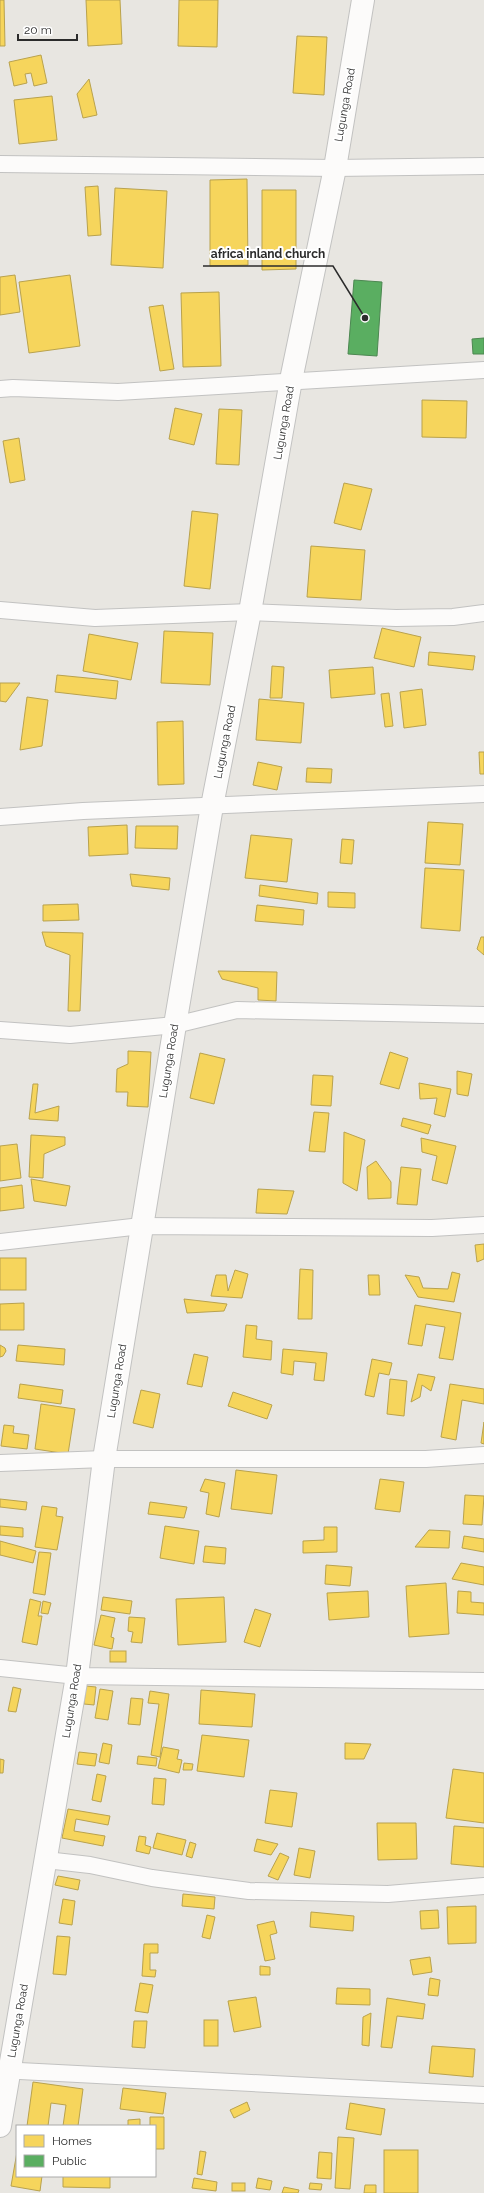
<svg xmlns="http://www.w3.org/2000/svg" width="484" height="2193" viewBox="0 0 484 2193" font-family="Raleway,sans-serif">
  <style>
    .homes { fill: #f6d55c; stroke: #b9a24d }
    .public { fill: #5aae61; stroke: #4c8751 }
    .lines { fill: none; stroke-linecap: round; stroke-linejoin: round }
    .street-casing { stroke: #c2c2c1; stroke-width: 18 }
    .secondary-casing { stroke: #c2c2c1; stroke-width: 24 }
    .street { stroke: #fcfbfa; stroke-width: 16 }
    .secondary { stroke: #fcfbfa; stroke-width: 22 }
    .labels { text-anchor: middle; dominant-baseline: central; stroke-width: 4; stroke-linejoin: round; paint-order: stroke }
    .street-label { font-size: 11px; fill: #2b2b2b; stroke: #fff }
    .leader { fill: none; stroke: #2b2b2b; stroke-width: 1.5 }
    .callout-dot { fill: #2b2b2b; stroke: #fff; stroke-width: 1.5 }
    .callout-label { font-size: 12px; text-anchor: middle; font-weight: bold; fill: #2b2b2b; stroke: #fff; stroke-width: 4; stroke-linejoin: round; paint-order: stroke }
  </style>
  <rect width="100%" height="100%" fill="#e8e6e1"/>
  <g class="homes">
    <path d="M 0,0 L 4,0 L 5,46 L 0,46 Z"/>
    <path d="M 86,0 L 120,0 L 122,44 L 88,46 Z"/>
    <path d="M 179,0 L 218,0 L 217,47 L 178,46 Z"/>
    <path d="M 297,36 L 327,37 L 324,95 L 293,93 Z"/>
    <path d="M 41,55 L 47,83 L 34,86 L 31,73 L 25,74 L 27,83 L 14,86 L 9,62 Z"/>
    <path d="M 89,79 L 97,115 L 83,118 L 77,94 Z"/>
    <path d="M 52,96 L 57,140 L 19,144 L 14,100 Z"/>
    <path d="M 247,179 L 248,265 L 210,266 L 210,180 Z"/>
    <path d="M 98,186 L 101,235 L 88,236 L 85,187 Z"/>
    <path d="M 115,188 L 167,191 L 163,268 L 111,265 Z"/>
    <path d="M 262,190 L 296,190 L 296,269 L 262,270 Z"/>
    <path d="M 15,275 L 20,312 L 0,315 L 0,277 Z"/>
    <path d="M 70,275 L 80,346 L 29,353 L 19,282 Z"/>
    <path d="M 219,292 L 221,366 L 183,367 L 181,293 Z"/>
    <path d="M 163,305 L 174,369 L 160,371 L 149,307 Z"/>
    <path d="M 422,400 L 467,401 L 466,438 L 422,437 Z"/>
    <path d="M 175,408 L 202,414 L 194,445 L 169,439 Z"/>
    <path d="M 219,409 L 242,410 L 239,465 L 216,464 Z"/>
    <path d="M 19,438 L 25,480 L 10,483 L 3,441 Z"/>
    <path d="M 344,483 L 372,489 L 361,530 L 334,523 Z"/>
    <path d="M 192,511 L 218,514 L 210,589 L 184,586 Z"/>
    <path d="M 311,546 L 365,550 L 361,600 L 307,597 Z"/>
    <path d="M 382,628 L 421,637 L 414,667 L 374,658 Z"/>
    <path d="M 164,631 L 213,633 L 210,685 L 161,683 Z"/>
    <path d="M 89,634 L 138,643 L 131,680 L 83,671 Z"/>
    <path d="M 429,652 L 475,656 L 473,670 L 428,665 Z"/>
    <path d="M 272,666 L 284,667 L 282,698 L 270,698 Z"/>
    <path d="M 373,667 L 375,694 L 331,698 L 329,670 Z"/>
    <path d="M 57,675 L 118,681 L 116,699 L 55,692 Z"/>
    <path d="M 0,683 L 20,683 L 6,702 L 0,701 Z"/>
    <path d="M 422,689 L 426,725 L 404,728 L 400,692 Z"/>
    <path d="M 389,693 L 393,726 L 385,727 L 381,694 Z"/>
    <path d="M 27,697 L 48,700 L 42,746 L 20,750 Z"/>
    <path d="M 259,699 L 304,703 L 301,743 L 256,740 Z"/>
    <path d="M 183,721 L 184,784 L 158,785 L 157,722 Z"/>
    <path d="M 479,752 L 484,752 L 484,774 L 480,774 Z"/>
    <path d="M 258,762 L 282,767 L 277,790 L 253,785 Z"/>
    <path d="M 307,768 L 332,769 L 331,783 L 306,782 Z"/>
    <path d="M 428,822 L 463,824 L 460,865 L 425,863 Z"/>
    <path d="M 127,825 L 128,854 L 89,856 L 88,827 Z"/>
    <path d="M 136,826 L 178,826 L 177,849 L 135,848 Z"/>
    <path d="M 251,835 L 292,839 L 287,882 L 245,878 Z"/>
    <path d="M 342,839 L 354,840 L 352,864 L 340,863 Z"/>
    <path d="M 425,868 L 464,870 L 460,931 L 421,928 Z"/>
    <path d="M 130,874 L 170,878 L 169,890 L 132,886 Z"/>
    <path d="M 260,885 L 318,893 L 317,904 L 259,896 Z"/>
    <path d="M 328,892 L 355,893 L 355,908 L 328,907 Z"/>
    <path d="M 78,904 L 79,920 L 43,921 L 43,905 Z"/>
    <path d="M 257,905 L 304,910 L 303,925 L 255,921 Z"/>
    <path d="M 42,932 L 83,933 L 80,1011 L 68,1011 L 70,955 L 46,946 Z"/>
    <path d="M 481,937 L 484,937 L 484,955 L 477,949 Z"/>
    <path d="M 218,971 L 277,972 L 276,1001 L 258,1000 L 258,988 L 222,979 Z"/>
    <path d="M 128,1051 L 151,1052 L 148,1107 L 127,1106 L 128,1092 L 116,1092 L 117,1069 L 128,1064 Z"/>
    <path d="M 390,1052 L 408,1058 L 399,1089 L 380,1084 Z"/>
    <path d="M 200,1053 L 225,1059 L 214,1104 L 190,1098 Z"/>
    <path d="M 457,1071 L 472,1074 L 468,1096 L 457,1094 Z"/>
    <path d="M 313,1075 L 333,1076 L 331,1106 L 311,1105 Z"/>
    <path d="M 419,1083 L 451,1089 L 445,1117 L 434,1114 L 437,1098 L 420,1099 Z"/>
    <path d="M 33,1084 L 38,1084 L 35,1113 L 59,1106 L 58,1121 L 29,1119 Z"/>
    <path d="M 314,1112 L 329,1113 L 325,1152 L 309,1151 Z"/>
    <path d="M 403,1118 L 431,1125 L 428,1134 L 401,1126 Z"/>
    <path d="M 344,1132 L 365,1140 L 357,1191 L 343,1183 Z"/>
    <path d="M 31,1135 L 65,1137 L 65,1145 L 44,1154 L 43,1178 L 29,1177 Z"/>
    <path d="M 421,1138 L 456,1146 L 447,1184 L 432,1180 L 437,1156 L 422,1152 Z"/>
    <path d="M 17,1144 L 21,1178 L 0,1181 L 0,1146 Z"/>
    <path d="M 376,1161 L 391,1182 L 391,1198 L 368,1199 L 367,1167 Z"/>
    <path d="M 401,1167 L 421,1169 L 417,1205 L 397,1204 Z"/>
    <path d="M 31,1179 L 70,1186 L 66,1206 L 34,1201 Z"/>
    <path d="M 22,1185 L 24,1208 L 0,1211 L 0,1188 Z"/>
    <path d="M 258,1189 L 294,1191 L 287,1214 L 256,1213 Z"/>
    <path d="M 484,1244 L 484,1259 L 477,1262 L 475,1245 Z"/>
    <rect x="0" y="1258" width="26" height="32"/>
    <path d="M 300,1269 L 313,1270 L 312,1319 L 298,1319 Z"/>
    <path d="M 235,1270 L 248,1274 L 242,1298 L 211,1296 L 216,1275 L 226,1275 L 228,1291 Z"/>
    <path d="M 452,1272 L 460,1274 L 454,1302 L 418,1297 L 405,1275 L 419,1277 L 423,1288 L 448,1289 Z"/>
    <path d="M 368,1275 L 379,1275 L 380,1295 L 369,1295 Z"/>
    <path d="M 184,1299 L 227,1304 L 224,1311 L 187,1313 Z"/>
    <path d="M 24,1303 L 24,1330 L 0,1330 L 0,1304 Z"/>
    <path d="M 415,1305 L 461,1313 L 453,1360 L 439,1358 L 445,1327 L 426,1324 L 422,1346 L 408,1344 Z"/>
    <path d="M 246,1325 L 257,1326 L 256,1339 L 272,1341 L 271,1360 L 243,1357 Z"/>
    <path d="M 0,1345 L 5,1348 L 6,1351 L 3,1356 L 0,1357 Z"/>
    <path d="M 18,1345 L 65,1349 L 64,1365 L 16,1361 Z"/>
    <path d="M 283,1349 L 327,1353 L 324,1381 L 314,1380 L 316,1363 L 294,1361 L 293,1375 L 281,1373 Z"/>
    <path d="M 194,1354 L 208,1357 L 202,1387 L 187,1384 Z"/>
    <path d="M 372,1359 L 392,1363 L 389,1375 L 379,1373 L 374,1397 L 365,1395 Z"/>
    <path d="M 418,1374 L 435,1377 L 431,1391 L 422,1385 L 420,1397 L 411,1402 Z"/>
    <path d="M 390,1379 L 407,1381 L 404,1416 L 387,1414 Z"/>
    <path d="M 20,1384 L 63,1390 L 61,1404 L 18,1398 Z"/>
    <path d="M 450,1384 L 484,1389 L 484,1404 L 462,1400 L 456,1440 L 441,1437 Z"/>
    <path d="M 141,1390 L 160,1394 L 153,1428 L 133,1423 Z"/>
    <path d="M 233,1392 L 272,1405 L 267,1419 L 228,1406 Z"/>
    <path d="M 41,1404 L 75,1409 L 68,1454 L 35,1449 Z"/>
    <path d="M 484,1422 L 484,1444 L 481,1443 Z"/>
    <path d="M 4,1425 L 14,1426 L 13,1433 L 29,1435 L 27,1449 L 1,1446 Z"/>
    <path d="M 236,1470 L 277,1475 L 272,1514 L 231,1509 Z"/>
    <path d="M 205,1479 L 225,1483 L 219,1517 L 206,1514 L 209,1493 L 200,1491 Z"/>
    <path d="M 380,1479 L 404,1482 L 400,1512 L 375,1509 Z"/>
    <path d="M 465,1495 L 484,1496 L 482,1525 L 463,1524 Z"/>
    <path d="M 0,1499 L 27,1502 L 26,1510 L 0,1507 Z"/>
    <path d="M 150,1502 L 187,1507 L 184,1518 L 148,1514 Z"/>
    <path d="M 42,1506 L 57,1508 L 56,1516 L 63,1517 L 57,1550 L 35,1547 Z"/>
    <path d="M 0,1526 L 23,1528 L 23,1537 L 0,1535 Z"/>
    <path d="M 165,1526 L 199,1531 L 194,1564 L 160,1558 Z"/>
    <path d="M 324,1527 L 337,1527 L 337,1552 L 303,1553 L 303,1541 L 324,1540 Z"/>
    <path d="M 429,1530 L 450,1531 L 449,1548 L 415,1547 Z"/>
    <path d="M 464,1536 L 484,1539 L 484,1552 L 462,1548 Z"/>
    <path d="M 0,1541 L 36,1551 L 33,1563 L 0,1555 Z"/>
    <path d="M 205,1546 L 226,1548 L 225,1564 L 203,1562 Z"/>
    <path d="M 39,1552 L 51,1553 L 45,1595 L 33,1593 Z"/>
    <path d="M 461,1563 L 484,1567 L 484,1585 L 452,1579 Z"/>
    <path d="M 326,1565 L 352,1567 L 350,1586 L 325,1584 Z"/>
    <path d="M 446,1583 L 449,1634 L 409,1637 L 406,1586 Z"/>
    <path d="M 368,1591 L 369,1617 L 329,1620 L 327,1593 Z"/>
    <path d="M 458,1591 L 471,1592 L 471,1602 L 484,1603 L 484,1615 L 457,1613 Z"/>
    <path d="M 103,1597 L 132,1601 L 130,1614 L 101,1610 Z"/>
    <path d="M 224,1597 L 226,1642 L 178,1645 L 176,1599 Z"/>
    <path d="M 30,1599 L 41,1602 L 38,1616 L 42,1616 L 37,1645 L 22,1642 Z"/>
    <path d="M 43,1601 L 51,1603 L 48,1614 L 41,1613 Z"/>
    <path d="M 255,1609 L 271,1614 L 260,1647 L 244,1642 Z"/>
    <path d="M 101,1615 L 115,1618 L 111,1637 L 114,1638 L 112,1649 L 94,1645 Z"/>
    <path d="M 129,1617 L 145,1618 L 142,1643 L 131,1642 L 133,1632 L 128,1631 Z"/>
    <rect x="110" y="1651" width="16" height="11"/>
    <path d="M 86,1686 L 96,1687 L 94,1705 L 84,1704 Z"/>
    <path d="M 13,1687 L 21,1689 L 16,1712 L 8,1711 Z"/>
    <path d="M 100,1689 L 113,1691 L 108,1720 L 95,1718 Z"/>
    <path d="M 201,1690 L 255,1694 L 252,1727 L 199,1724 Z"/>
    <path d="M 150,1691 L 169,1694 L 160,1757 L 151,1755 L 159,1704 L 148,1703 Z"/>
    <path d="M 131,1698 L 143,1699 L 140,1725 L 128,1724 Z"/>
    <path d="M 202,1735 L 249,1740 L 244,1777 L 197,1771 Z"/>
    <path d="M 103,1743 L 112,1745 L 109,1764 L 99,1762 Z"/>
    <path d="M 345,1743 L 371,1744 L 364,1759 L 345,1759 Z"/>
    <path d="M 163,1747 L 179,1750 L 177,1759 L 182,1760 L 179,1773 L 158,1768 Z"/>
    <path d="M 79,1752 L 97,1754 L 95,1766 L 77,1764 Z"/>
    <path d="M 138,1756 L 157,1758 L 156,1766 L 137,1764 Z"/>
    <path d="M 0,1759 L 4,1760 L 3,1773 L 0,1773 Z"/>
    <path d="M 184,1763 L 193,1764 L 192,1770 L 183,1770 Z"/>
    <path d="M 453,1769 L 484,1773 L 484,1823 L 446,1818 Z"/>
    <path d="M 97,1774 L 106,1776 L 101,1802 L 92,1800 Z"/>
    <path d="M 154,1778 L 166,1779 L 164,1805 L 152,1804 Z"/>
    <path d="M 270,1790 L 297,1793 L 292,1827 L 265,1823 Z"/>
    <path d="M 68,1809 L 110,1816 L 108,1825 L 76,1819 L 74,1831 L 105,1836 L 103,1846 L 62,1838 Z"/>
    <path d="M 377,1823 L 416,1823 L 417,1859 L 378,1860 Z"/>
    <path d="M 454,1826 L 484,1828 L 484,1867 L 451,1864 Z"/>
    <path d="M 157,1833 L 186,1840 L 182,1855 L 153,1848 Z"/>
    <path d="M 139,1836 L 146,1837 L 145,1845 L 151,1847 L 149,1854 L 136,1851 Z"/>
    <path d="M 257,1839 L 278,1844 L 271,1855 L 254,1851 Z"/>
    <path d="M 190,1842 L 196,1844 L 192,1858 L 186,1856 Z"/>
    <path d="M 299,1848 L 315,1851 L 310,1878 L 294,1875 Z"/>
    <path d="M 280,1853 L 289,1857 L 278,1880 L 268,1876 Z"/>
    <path d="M 58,1876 L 80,1880 L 78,1890 L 55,1885 Z"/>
    <path d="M 183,1894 L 215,1897 L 214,1909 L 182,1906 Z"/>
    <path d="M 63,1899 L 75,1901 L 72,1925 L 59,1923 Z"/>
    <path d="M 476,1906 L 476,1943 L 448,1944 L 447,1907 Z"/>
    <path d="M 438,1910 L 439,1928 L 421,1929 L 420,1911 Z"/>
    <path d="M 311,1912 L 354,1916 L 353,1931 L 310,1927 Z"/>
    <path d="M 207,1915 L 215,1917 L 210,1939 L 202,1937 Z"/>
    <path d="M 274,1921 L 277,1933 L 270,1935 L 275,1959 L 265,1961 L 257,1925 Z"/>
    <path d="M 57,1936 L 70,1937 L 66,1975 L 53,1974 Z"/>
    <path d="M 144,1944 L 158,1944 L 158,1953 L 150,1953 L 150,1970 L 156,1970 L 155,1977 L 142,1976 Z"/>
    <path d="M 430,1957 L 432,1972 L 413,1975 L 410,1960 Z"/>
    <path d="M 260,1966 L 270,1967 L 270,1975 L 260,1975 Z"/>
    <path d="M 430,1978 L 440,1980 L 438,1996 L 428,1995 Z"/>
    <path d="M 140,1983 L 153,1985 L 148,2013 L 135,2011 Z"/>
    <path d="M 337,1988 L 370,1989 L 370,2005 L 336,2004 Z"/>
    <path d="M 256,1997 L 261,2027 L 234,2032 L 228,2001 Z"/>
    <path d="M 387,1998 L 425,2004 L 423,2019 L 397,2016 L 392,2048 L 381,2047 Z"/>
    <path d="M 371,2013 L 369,2046 L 362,2045 L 363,2017 Z"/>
    <rect x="204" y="2020" width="14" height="26"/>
    <path d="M 134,2021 L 147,2021 L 145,2048 L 132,2047 Z"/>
    <path d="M 432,2046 L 475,2049 L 473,2077 L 429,2073 Z"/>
    <path d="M 33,2082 L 83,2089 L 78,2126 L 63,2126 L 66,2105 L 51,2103 L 48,2126 L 27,2126 Z"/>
    <path d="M 123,2088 L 166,2093 L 163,2114 L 120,2109 Z"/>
    <path d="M 247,2102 L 250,2110 L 234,2118 L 230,2110 Z"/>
    <path d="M 350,2103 L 385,2109 L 381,2135 L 346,2129 Z"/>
    <path d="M 150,2117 L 164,2117 L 164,2149 L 155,2149 L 155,2126 L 150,2126 Z"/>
    <path d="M 140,2119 L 140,2126 L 128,2126 L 128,2120 Z"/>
    <path d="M 338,2137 L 354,2138 L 350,2189 L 335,2188 Z"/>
    <rect x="384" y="2150" width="34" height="43"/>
    <path d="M 200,2151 L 206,2152 L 202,2175 L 197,2174 Z"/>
    <path d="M 17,2152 L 17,2176 L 42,2176 L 40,2191 L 11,2186 Z"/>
    <path d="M 319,2152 L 332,2153 L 331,2179 L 317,2178 Z"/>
    <path d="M 63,2176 L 110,2176 L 110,2188 L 63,2187 Z"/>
    <path d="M 194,2178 L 217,2182 L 216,2191 L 192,2188 Z"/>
    <path d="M 258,2178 L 272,2181 L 270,2190 L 256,2188 Z"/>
    <rect x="232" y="2183" width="13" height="8"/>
    <path d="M 310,2183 L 322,2184 L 321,2190 L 309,2189 Z"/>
    <path d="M 365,2185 L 376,2185 L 376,2193 L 364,2193 Z"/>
    <path d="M 284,2187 L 299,2190 L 298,2193 L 282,2193 Z"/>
  </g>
  <g class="public">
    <path d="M 354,280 L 382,282 L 377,356 L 348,354 Z"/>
    <path d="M 484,338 L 484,354 L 473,354 L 472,339 Z"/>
  </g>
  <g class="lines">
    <g class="street-casing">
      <g id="street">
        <path d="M 0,164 L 335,168 L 484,166"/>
        <path d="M 0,389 L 13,388 L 118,392 L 484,370"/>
        <path d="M 0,610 L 95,618 L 250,612 L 396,618 L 453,617 L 484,613"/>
        <path d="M 0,817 L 83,811 L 484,794"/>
        <path d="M 0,1030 L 70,1035 L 175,1025 L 237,1010 L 484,1015"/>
        <path d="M 0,1242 L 141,1226 L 432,1228 L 484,1225"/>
        <path d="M 0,1463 L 104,1459 L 426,1459 L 484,1455"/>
        <path d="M 0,1668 L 77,1676 L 484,1681"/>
        <path d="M 46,1860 L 90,1865 L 152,1878 L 249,1891 L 388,1894 L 484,1886"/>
        <path d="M 0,2070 L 484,2095"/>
      </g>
    </g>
    <g class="secondary-casing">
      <path id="secondary" d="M 0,2126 L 77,1676 L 104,1459 L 175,1025 L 212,806 L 250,612 L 291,380 L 335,168 L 363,0"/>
    </g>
    <use href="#street" class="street"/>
    <use href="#secondary" class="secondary"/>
  </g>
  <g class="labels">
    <g class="street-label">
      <text transform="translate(345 105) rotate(-80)">Lugunga Road</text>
      <text transform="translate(284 423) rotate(-80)">Lugunga Road</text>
      <text transform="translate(225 742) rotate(-79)">Lugunga Road</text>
      <text transform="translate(169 1061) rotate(-81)">Lugunga Road</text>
      <text transform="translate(117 1381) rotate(-81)">Lugunga Road</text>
      <text transform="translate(72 1701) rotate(-81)">Lugunga Road</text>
      <text transform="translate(18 2021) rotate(-80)">Lugunga Road</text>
    </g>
  </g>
  <path class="leader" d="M365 318L333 266H203"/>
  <circle class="callout-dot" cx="365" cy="318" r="4"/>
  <g class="callout-label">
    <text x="268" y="258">africa inland church</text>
  </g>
  <rect x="16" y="2125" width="140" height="52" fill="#ffffff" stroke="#aaaaaa"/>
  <rect x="24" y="2135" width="20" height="12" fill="#f6d55c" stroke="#aaaaaa"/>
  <text x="52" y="2145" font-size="12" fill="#2b2b2b">Homes</text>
  <rect x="24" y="2155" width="20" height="12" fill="#5aae61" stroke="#aaaaaa"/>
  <text x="52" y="2165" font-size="12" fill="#2b2b2b">Public</text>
  <path d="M18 34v6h59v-6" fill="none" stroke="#2b2b2b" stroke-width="2"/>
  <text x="24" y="34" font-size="12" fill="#2b2b2b" stroke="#ffffff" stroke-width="3" paint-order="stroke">20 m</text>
</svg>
